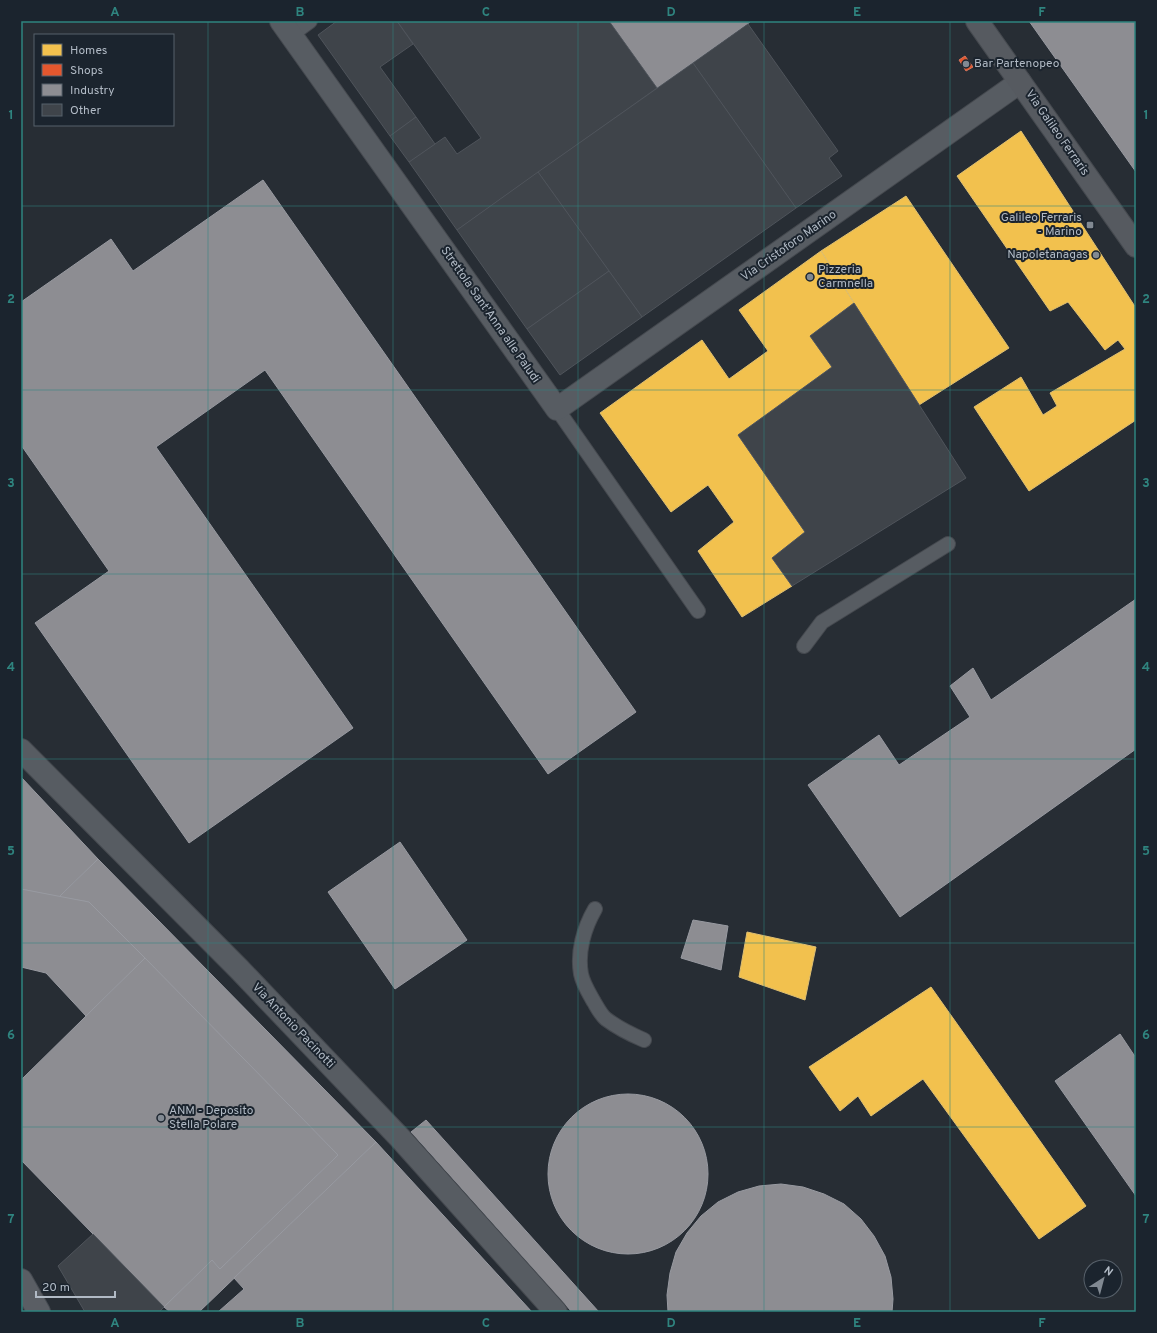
<svg xmlns="http://www.w3.org/2000/svg" width="1157" height="1333" viewBox="0 0 1157 1333" font-family="Overpass,sans-serif">
  <style>
    .homes { fill: #f2c14e; stroke: #debf72 }
    .shops { fill: #e4572e; stroke: #d5755b }
    .industry { fill: #8d8d92; stroke: #989aa1 }
    .building { fill: #3f444a; stroke: #4f545b }
    .lines { fill: none; stroke-linecap: round; stroke-linejoin: round }
    .service-casing { stroke: #45494f; stroke-width: 16 }
    .minor-casing { stroke: #45494f; stroke-width: 24 }
    .secondary-casing { stroke: #45494f; stroke-width: 24 }
    .primary-casing { stroke: #454a51; stroke-width: 24 }
    .service { stroke: #575c62; stroke-width: 14 }
    .minor { stroke: #575c62; stroke-width: 22 }
    .secondary { stroke: #565a60; stroke-width: 22 }
    .primary { stroke: #5a5e64; stroke-width: 22 }
    .grid { fill: none; stroke: #2f847f; stroke-width: 1; stroke-opacity: 0.55 }
    .poi-dot { fill: #818992; stroke: #1b242e; stroke-width: 1.5 }
    .labels { text-anchor: middle; dominant-baseline: central; stroke-width: 4; stroke-linejoin: round; paint-order: stroke }
    .poi-label { font-size: 12px; fill: #b1bac5; stroke: #1b242e; text-anchor: start }
    .street-label { font-size: 12px; fill: #b1bac5; stroke: #1b242e }
    .neatline { fill: none; stroke: #2f847f; stroke-width: 1.5 }
    .grid-label { font-size: 13px; text-anchor: middle; font-weight: bold; fill: #2f847f }
  </style>
  <rect width="100%" height="100%" fill="#272d34"/>
  <g class="homes">
    <path d="M 1021,131 L 1136,308 L 1136,420 L 1029,491 L 974,407 L 1021,377 L 1043,415 L 1057,406 L 1050,393 L 1125,349 L 1118,340 L 1105,350 L 1068,302 L 1050,311 L 957,176 Z"/>
    <path d="M 906,196 L 1009,348 L 919,405 L 821,251 Z"/>
    <path d="M 821,251 L 854,303 L 810,336 L 832,367 L 738,435 L 805,532 L 772,558 L 792,586 L 742,617 L 698,551 L 734,522 L 708,485 L 671,512 L 600,413 L 702,340 L 729,379 L 768,351 L 739,310 Z"/>
    <path d="M 747,932 L 816,947 L 805,1000 L 739,977 Z"/>
    <path d="M 931,987 L 1086,1206 L 1039,1239 L 923,1079 L 871,1116 L 858,1096 L 840,1111 L 809,1067 Z"/>
  </g>
  <path class="shops" d="M 965,56 L 973,67 L 966,71 L 959,60 Z"/>
  <g class="industry">
    <path d="M 609,21 L 750,21 L 750,22 L 657,88 Z"/>
    <path d="M 1029,21 L 1136,21 L 1136,172 Z"/>
    <path d="M 263,180 L 636,712 L 548,774 L 265,370 L 156,447 L 353,728 L 189,843 L 35,623 L 109,571 L 21,445 L 21,302 L 111,239 L 133,271 Z"/>
    <path d="M 1136,599 L 1136,749 L 900,917 L 808,785 L 879,735 L 899,765 L 970,717 L 950,686 L 973,668 L 991,700 Z"/>
    <path d="M 21,777 L 98,859 L 59,897 L 21,889 Z"/>
    <path d="M 400,842 L 467,940 L 395,989 L 328,892 Z"/>
    <path d="M 98,859 L 376,1142 L 199,1312 L 170,1312 L 164,1307 L 212,1260 L 220,1269 L 338,1155 L 89,902 L 59,897 Z"/>
    <path d="M 21,889 L 89,902 L 145,958 L 86,1016 L 46,973 L 21,967 Z"/>
    <path d="M 693,920 L 728,926 L 721,970 L 681,958 Z"/>
    <path d="M 145,958 L 338,1155 L 220,1269 L 212,1260 L 164,1307 L 21,1160 L 21,1080 Z"/>
    <path d="M 1120,1034 L 1136,1058 L 1136,1196 L 1055,1081 Z"/>
    <circle cx="628" cy="1174" r="80"/>
    <path d="M 426,1120 L 599,1312 L 572,1312 L 411,1132 Z"/>
    <path d="M 376,1142 L 532,1312 L 218,1312 L 244,1289 L 234,1278 Z"/>
    <path d="M 781,1184 L 803,1187 L 824,1194 L 844,1204 L 861,1219 L 874,1236 L 885,1256 L 891,1277 L 893,1299 L 892,1312 L 668,1312 L 667,1295 L 670,1273 L 676,1252 L 687,1233 L 701,1216 L 718,1202 L 738,1192 L 759,1186 Z"/>
  </g>
  <g class="building">
    <path d="M 337,21 L 397,21 L 413,44 L 380,67 L 416,117 L 390,136 L 318,35 Z"/>
    <path d="M 397,21 L 609,21 L 657,88 L 457,230 L 409,162 L 445,137 L 457,154 L 481,138 Z"/>
    <path d="M 748,24 L 838,151 L 829,158 L 842,176 L 796,208 L 693,63 Z"/>
    <path d="M 693,63 L 796,208 L 642,317 L 538,172 Z"/>
    <path d="M 416,117 L 435,144 L 409,162 L 390,136 Z"/>
    <path d="M 538,172 L 609,271 L 527,329 L 457,230 Z"/>
    <path d="M 609,271 L 642,317 L 560,375 L 527,329 Z"/>
    <path d="M 854,303 L 966,478 L 792,586 L 772,558 L 805,532 L 738,435 L 832,367 L 810,336 Z"/>
    <path d="M 93,1234 L 164,1307 L 159,1312 L 85,1312 L 58,1266 Z"/>
  </g>
  <g class="lines">
    <g class="service-casing">
      <g id="service">
        <path d="M 291,35 L 310,21"/>
        <path d="M 557,409 L 698,611"/>
        <path d="M 804,646 L 822,622 L 948,544"/>
        <path d="M 595,909 C 584,928 577,952 581,974 C 583,984 589,993 594,1002 C 597,1007 601,1015 606,1019 C 618,1028 630,1034 644,1040"/>
      </g>
    </g>
    <g class="minor-casing">
      <g id="minor">
        <path d="M 281,21 L 557,409 L 1020,82"/>
        <path d="M 21,750 L 239,969 L 400,1138 L 556,1312"/>
      </g>
    </g>
    <g class="secondary-casing">
      <path id="secondary" d="M 977,21 L 1136,246"/>
    </g>
    <g class="primary-casing">
      <path id="primary" d="M 21,1280 L 39,1312"/>
    </g>
    <use href="#service" class="service"/>
    <use href="#minor" class="minor"/>
    <use href="#secondary" class="secondary"/>
    <use href="#primary" class="primary"/>
  </g>
  <path class="grid" d="M 208,21 L 208,1312M 393,21 L 393,1312M 578,21 L 578,1312M 764,21 L 764,1312M 950,21 L 950,1312M 21,206 L 1136,206M 21,390 L 1136,390M 21,574 L 1136,574M 21,759 L 1136,759M 21,943 L 1136,943M 21,1127 L 1136,1127"/>
  <g class="poi-dot">
    <circle cx="966" cy="64" r="4"/>
    <rect x="1086" y="221" width="8" height="8" rx="2"/>
    <circle cx="1096" cy="255" r="4"/>
    <circle cx="810" cy="277" r="4"/>
    <circle cx="161" cy="1118" r="4"/>
  </g>
  <g class="labels">
    <g class="poi-label">
      <text x="974" y="64">Bar Partenopeo</text>
      <text x="1082" y="218" text-anchor="end">Galileo Ferraris<tspan x="1082" dy="14">- Marino</tspan></text>
      <text x="1088" y="255" text-anchor="end">Napoletanagas</text>
      <text x="818" y="270">Pizzeria<tspan x="818" dy="14">Carmnella</tspan></text>
      <text x="169" y="1111">ANM - Deposito<tspan x="169" dy="14">Stella Polare</tspan></text>
    </g>
    <g class="street-label">
      <text transform="translate(1057 133) rotate(55)">Via Galileo Ferraris</text>
      <text transform="translate(789 246) rotate(-35)">Via Cristoforo Marino</text>
      <text transform="translate(490 315) rotate(55)">Strettola Sant'Anna alle Paludi</text>
      <text transform="translate(293 1026) rotate(46)">Via Antonio Pacinotti</text>
    </g>
  </g>
  <rect width="1157" height="1333" fill="none" stroke="#1b242e" stroke-width="44"/>
  <rect x="34" y="34" width="140" height="92" fill="#1b242e" stroke="#57606a"/>
  <rect x="42" y="44" width="20" height="12" fill="#f2c14e" stroke="#57606a"/>
  <text x="70" y="54" font-size="12" fill="#b1bac5">Homes</text>
  <rect x="42" y="64" width="20" height="12" fill="#e4572e" stroke="#57606a"/>
  <text x="70" y="74" font-size="12" fill="#b1bac5">Shops</text>
  <rect x="42" y="84" width="20" height="12" fill="#8d8d92" stroke="#57606a"/>
  <text x="70" y="94" font-size="12" fill="#b1bac5">Industry</text>
  <rect x="42" y="104" width="20" height="12" fill="#3f444a" stroke="#57606a"/>
  <text x="70" y="114" font-size="12" fill="#b1bac5">Other</text>
  <g transform="translate(1103 1279) rotate(36)"><circle r="19" fill="#1b242e" stroke="#57606a"/>
  <path d="M0-3L7 15L0 10L-7 15Z" fill="#818992"/>
  <text y="-6" font-size="11" font-weight="bold" text-anchor="middle" fill="#b1bac5">N</text>
  </g>
  <path d="M36 1291v6h79v-6" fill="none" stroke="#b1bac5" stroke-width="2"/>
  <text x="42" y="1291" font-size="12" fill="#b1bac5" stroke="#1b242e" stroke-width="3" paint-order="stroke">20 m</text>
  <rect x="22" y="22" width="1113" height="1289" class="neatline"/>
  <g class="grid-label">
    <text x="115" y="16">A</text>
    <text x="300" y="16">B</text>
    <text x="486" y="16">C</text>
    <text x="671" y="16">D</text>
    <text x="857" y="16">E</text>
    <text x="1042" y="16">F</text>
    <text x="11" y="119">1</text>
    <text x="1146" y="119">1</text>
    <text x="11" y="303">2</text>
    <text x="1146" y="303">2</text>
    <text x="11" y="487">3</text>
    <text x="1146" y="487">3</text>
    <text x="11" y="671">4</text>
    <text x="1146" y="671">4</text>
    <text x="11" y="855">5</text>
    <text x="1146" y="855">5</text>
    <text x="11" y="1039">6</text>
    <text x="1146" y="1039">6</text>
    <text x="11" y="1223">7</text>
    <text x="1146" y="1223">7</text>
    <text x="115" y="1327">A</text>
    <text x="300" y="1327">B</text>
    <text x="486" y="1327">C</text>
    <text x="671" y="1327">D</text>
    <text x="857" y="1327">E</text>
    <text x="1042" y="1327">F</text>
  </g>
</svg>
